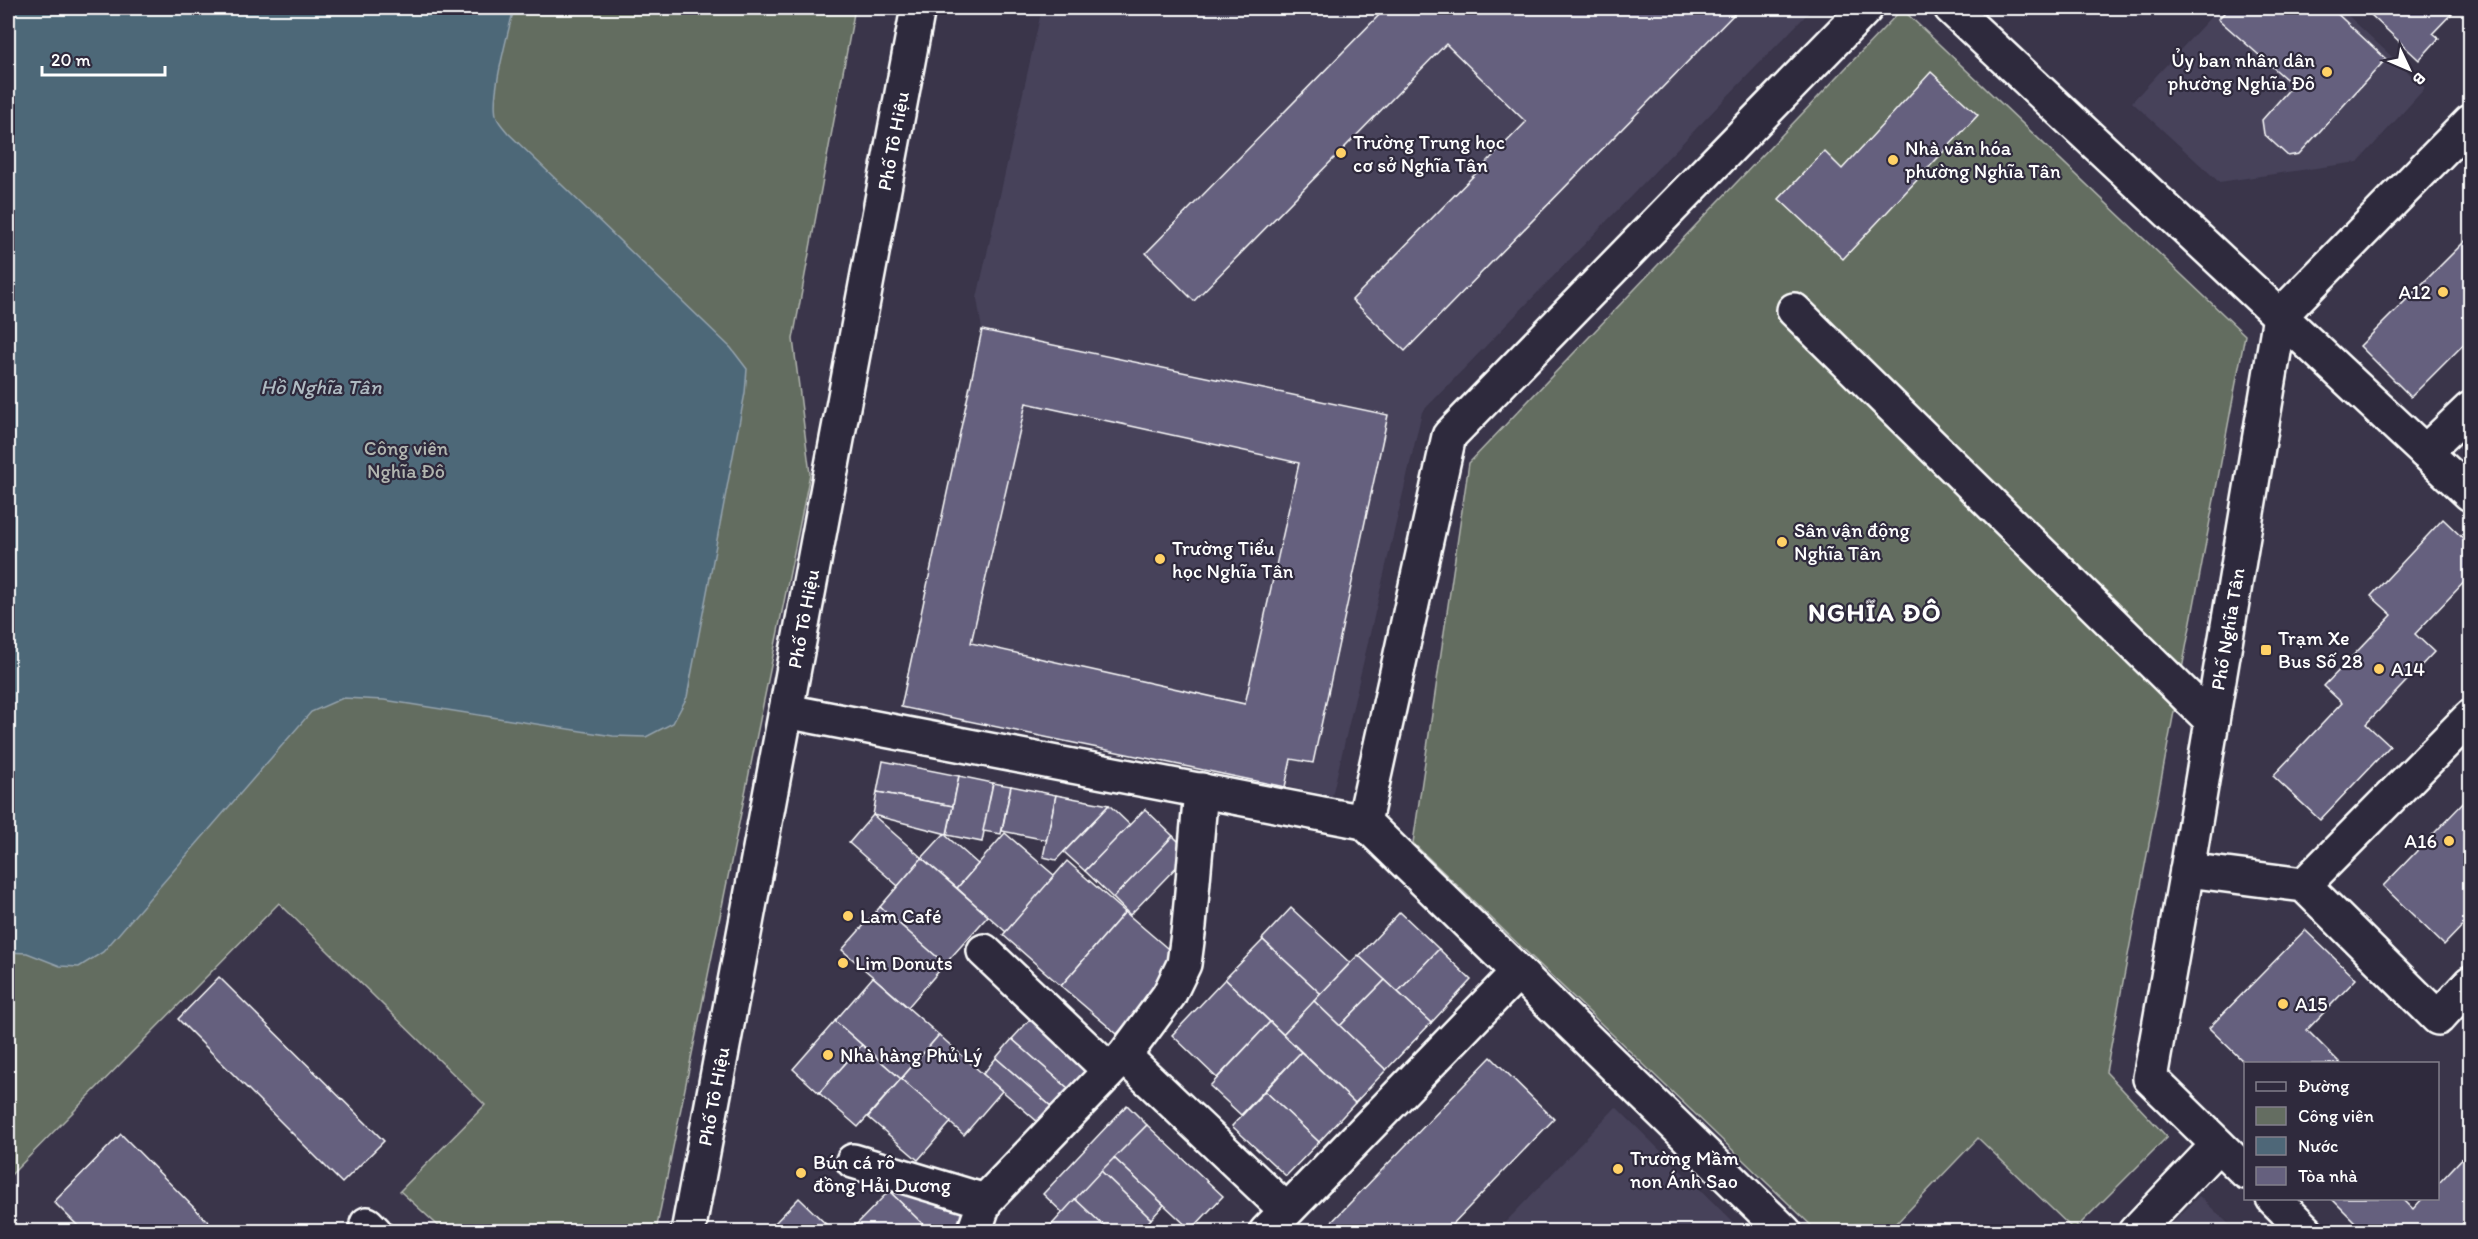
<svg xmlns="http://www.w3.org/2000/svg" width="2478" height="1239" viewBox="0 0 2478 1239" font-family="Itim,sans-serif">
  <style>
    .built { fill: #47425a }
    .green { fill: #646d61; stroke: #b2b6b0; stroke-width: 1.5 }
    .water { fill: #4e6778; stroke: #95a4ae; stroke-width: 1.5 }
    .building { fill: #65607e; stroke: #fff; stroke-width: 1.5; fill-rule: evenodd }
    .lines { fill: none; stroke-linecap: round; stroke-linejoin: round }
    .minor-casing { stroke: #fff; stroke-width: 38 }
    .minor { stroke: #2f2a3d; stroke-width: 33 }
    .poi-dot { fill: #ffd166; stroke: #2f2a3d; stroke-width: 2 }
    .labels { text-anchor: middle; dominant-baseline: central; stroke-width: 4.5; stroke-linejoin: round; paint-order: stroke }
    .poi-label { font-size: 20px; fill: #fff; stroke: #2f2a3d; text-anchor: start }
    .street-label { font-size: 20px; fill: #fff; stroke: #2f2a3d }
    .park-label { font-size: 20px; fill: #b2b6b0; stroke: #2f2a3d }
    .water-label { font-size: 21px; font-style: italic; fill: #afbbc2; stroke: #2f2a3d }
    .district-label { font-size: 26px; font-weight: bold; letter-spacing: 1.5px; fill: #fff; stroke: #2f2a3d }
  </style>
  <rect width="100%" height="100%" fill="#3a354a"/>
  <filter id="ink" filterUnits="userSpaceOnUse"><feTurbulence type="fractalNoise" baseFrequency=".0167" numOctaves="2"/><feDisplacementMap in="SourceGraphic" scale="12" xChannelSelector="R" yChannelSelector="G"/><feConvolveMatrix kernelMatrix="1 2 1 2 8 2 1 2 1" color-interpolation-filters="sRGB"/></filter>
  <g filter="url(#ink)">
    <g class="built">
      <path d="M 1042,8 L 1813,8 L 1422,412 L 1332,796 L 901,707 L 982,330 L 977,298 Z"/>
      <path d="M 2219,8 L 2340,8 L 2425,88 L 2358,162 L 2219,182 L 2132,102 Z"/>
      <path d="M 1616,1107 L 1742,1231 L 1497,1231 Z"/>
      <path d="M 2199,1196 L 2236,1231 L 2164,1231 Z"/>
    </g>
    <g class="green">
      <path d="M 8,8 L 855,8 L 793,339 L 810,474 L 656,1231 L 444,1231 L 400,1191 L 485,1105 L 279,903 L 8,1178 Z"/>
      <path d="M 1902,9 L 2245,335 L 2106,1072 L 2167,1137 L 2074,1230 L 1978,1138 L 1889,1231 L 1817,1231 L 1413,843 L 1469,463 Z"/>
    </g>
    <path class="water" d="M 8,8 L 514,8 C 509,30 489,99 497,118 C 499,123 504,128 508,133 L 731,348 L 747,369 L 745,393 L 687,697 L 673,723 L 646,737 L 613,736 L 384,700 L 343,698 L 311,712 L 103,952 L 79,967 L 60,966 L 27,953 L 8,952 Z"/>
    <g class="building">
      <path d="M 1386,8 L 1740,8 L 1405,351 L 1352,300 L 1526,122 L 1446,44 L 1194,301 L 1146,253 Z"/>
      <path d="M 2229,8 L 2331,8 L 2386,59 L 2299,154 L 2288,156 L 2264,134 L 2262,120 L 2293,85 L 2218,19 Z"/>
      <path d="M 2376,8 L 2457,8 L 2433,33 L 2439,38 L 2419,60 L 2370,14 Z"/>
      <path d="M 1931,72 L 1978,115 L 1843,259 L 1779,199 L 1824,151 L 1842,169 Z"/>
      <path d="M 2465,241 L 2470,246 L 2470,338 L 2411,397 L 2360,346 Z"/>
      <path d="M 982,330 L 1388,415 L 1313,763 L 1291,759 L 1285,787 L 901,707 ZM 1026,403 L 1299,463 L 1245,704 L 971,643 Z"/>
      <path d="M 2470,437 L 2470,456 L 2461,447 Z"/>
      <path d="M 2443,519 L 2470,545 L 2470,576 L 2415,634 L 2434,652 L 2366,724 L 2390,746 L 2320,820 L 2273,776 L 2342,703 L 2324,686 L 2392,615 L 2371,596 Z"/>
      <path d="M 883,761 L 959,776 L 953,806 L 877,792 Z"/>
      <path d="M 959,776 L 993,783 L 982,842 L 947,835 Z"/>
      <path d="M 993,783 L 1011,786 L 1001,834 L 983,831 Z"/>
      <path d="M 1011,786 L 1056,795 L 1047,840 L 1002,831 Z"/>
      <path d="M 877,792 L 953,806 L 947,834 L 873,815 Z"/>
      <path d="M 1056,795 L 1109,805 L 1056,860 L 1043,857 Z"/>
      <path d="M 2470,796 L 2470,918 L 2444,945 L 2383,886 Z"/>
      <path d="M 1109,805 L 1130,825 L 1085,871 L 1064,852 Z"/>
      <path d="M 1145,809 L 1173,836 L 1113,898 L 1085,871 Z"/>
      <path d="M 873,815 L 922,858 L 898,886 L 849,843 Z"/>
      <path d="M 1005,833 L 1055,876 L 1006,932 L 957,888 Z"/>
      <path d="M 944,834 L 978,864 L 957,888 L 922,858 Z"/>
      <path d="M 1173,836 L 1190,853 L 1130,915 L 1113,898 Z"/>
      <path d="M 922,858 L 988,916 L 945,964 L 880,907 Z"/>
      <path d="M 1067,861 L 1125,912 L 1061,986 L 1003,935 Z"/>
      <path d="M 880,907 L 945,964 L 908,1007 L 842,950 Z"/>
      <path d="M 1291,908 L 1350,963 L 1321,994 L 1262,939 Z"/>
      <path d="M 1125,912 L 1181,960 L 1117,1034 L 1061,986 Z"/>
      <path d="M 1400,912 L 1439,949 L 1398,992 L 1359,956 Z"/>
      <path d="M 2305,930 L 2356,979 L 2307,1030 L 2341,1064 L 2246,1064 L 2209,1028 Z"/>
      <path d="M 1263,940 L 1321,994 L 1283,1034 L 1225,979 Z"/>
      <path d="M 1439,949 L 1471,980 L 1431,1023 L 1398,992 Z"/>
      <path d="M 1358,955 L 1385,980 L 1340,1026 L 1314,1001 Z"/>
      <path d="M 219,977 L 384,1141 L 342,1183 L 178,1019 Z"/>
      <path d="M 873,977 L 939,1035 L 901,1079 L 835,1021 Z"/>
      <path d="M 1225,979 L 1270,1022 L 1217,1078 L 1172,1035 Z"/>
      <path d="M 1385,980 L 1431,1023 L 1386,1070 L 1340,1026 Z"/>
      <path d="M 1314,1001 L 1386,1070 L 1355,1103 L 1283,1034 Z"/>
      <path d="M 1033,1016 L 1089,1066 L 1069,1089 L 1012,1039 Z"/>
      <path d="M 835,1021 L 862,1045 L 819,1093 L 793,1069 Z"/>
      <path d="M 1270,1022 L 1301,1052 L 1241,1115 L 1210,1086 Z"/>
      <path d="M 939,1035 L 1002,1091 L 964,1135 L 901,1079 Z"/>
      <path d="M 1012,1039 L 1069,1089 L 1053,1108 L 996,1058 Z"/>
      <path d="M 862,1045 L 901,1079 L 858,1127 L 819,1093 Z"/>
      <path d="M 1301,1052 L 1355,1103 L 1319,1142 L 1265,1091 Z"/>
      <path d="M 1491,1057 L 1554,1119 L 1445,1232 L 1322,1232 Z"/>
      <path d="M 996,1058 L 1053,1108 L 1039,1123 L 983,1074 Z"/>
      <path d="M 901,1079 L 951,1122 L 918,1160 L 868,1117 Z"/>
      <path d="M 1265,1091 L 1319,1142 L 1286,1176 L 1232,1126 Z"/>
      <path d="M 1127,1105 L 1147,1125 L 1063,1213 L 1043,1194 Z"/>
      <path d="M 1147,1125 L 1223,1196 L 1191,1230 L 1114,1158 Z"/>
      <path d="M 121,1134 L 218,1232 L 84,1232 L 54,1202 Z"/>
      <path d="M 2470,1150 L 2470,1232 L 2365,1232 L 2331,1198 L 2402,1198 L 2413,1209 L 2423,1198 L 2438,1198 L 2438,1184 Z"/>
      <path d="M 1114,1158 L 1164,1205 L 1151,1219 L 1101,1171 Z"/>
      <path d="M 1101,1171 L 1151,1219 L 1139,1232 L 1110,1232 L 1075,1199 Z"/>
      <path d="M 891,1182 L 963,1208 L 957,1232 L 931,1232 L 889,1191 Z"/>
      <path d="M 889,1191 L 931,1232 L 860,1232 L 855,1226 Z"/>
      <path d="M 799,1198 L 834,1232 L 780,1232 L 773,1225 Z"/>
      <path d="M 1075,1199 L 1105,1227 L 1100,1232 L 1045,1232 Z"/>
    </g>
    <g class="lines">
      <g class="minor-casing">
        <g id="minor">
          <path d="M 1951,8 L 2470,494"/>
          <path d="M 1794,310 L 2212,721"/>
          <path d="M 2425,452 L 2470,409"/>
          <path d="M 786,711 L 1364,822 L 1785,1232"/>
          <path d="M 1364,822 L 1449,436 L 1866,8"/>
          <path d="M 2187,870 L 2304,885 L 2438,1018 L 2470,983"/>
          <path d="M 2304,885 L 2470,717"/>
          <path d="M 984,951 L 1109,1070"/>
          <path d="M 1124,1056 L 1286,1210"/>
          <path d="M 853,1161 L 985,1201"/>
          <path id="s1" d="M 2246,1172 L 2150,1078 L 2187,870 L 2280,316 L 2470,122"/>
          <path d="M 2273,1198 L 2307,1232"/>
          <path d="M 367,1224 L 375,1232"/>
          <path id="s2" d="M 688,1232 L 918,8"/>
          <path d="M 974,1232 L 985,1201 L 1124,1056 L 1169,995 L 1184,964 L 1189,926 L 1201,790"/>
          <path d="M 1266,1232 L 1518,972"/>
          <path d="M 2135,1232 L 2218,1145"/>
        </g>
      </g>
      <use href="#minor" class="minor"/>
    </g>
  </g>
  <g class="poi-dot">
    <circle cx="2327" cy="72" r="6"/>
    <circle cx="1341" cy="153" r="6"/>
    <circle cx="1893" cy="160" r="6"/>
    <circle cx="2443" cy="292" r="6"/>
    <circle cx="1782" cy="542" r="6"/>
    <circle cx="1160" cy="559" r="6"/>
    <rect x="2260" y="644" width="12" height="12" rx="3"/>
    <circle cx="2379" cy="669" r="6"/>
    <circle cx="2449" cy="841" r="6"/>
    <circle cx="848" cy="916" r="6"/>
    <circle cx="843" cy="963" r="6"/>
    <circle cx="2283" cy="1004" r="6"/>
    <circle cx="828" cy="1055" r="6"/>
    <circle cx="1618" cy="1169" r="6"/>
    <circle cx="801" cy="1173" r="6"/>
  </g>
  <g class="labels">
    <g class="poi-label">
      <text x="2315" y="60" text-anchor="end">Ủy ban nhân dân<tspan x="2315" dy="23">phường Nghĩa Đô</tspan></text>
      <text x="1353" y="142">Trường Trung học<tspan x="1353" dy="23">cơ sở Nghĩa Tân</tspan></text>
      <text x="1905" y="148">Nhà văn hóa<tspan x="1905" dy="23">phường Nghĩa Tân</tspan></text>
      <text x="2431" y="292" text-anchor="end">A12</text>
      <text x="1794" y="530">Sân vận động<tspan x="1794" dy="23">Nghĩa Tân</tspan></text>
      <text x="1172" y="548">Trường Tiểu<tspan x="1172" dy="23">học Nghĩa Tân</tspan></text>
      <text x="2278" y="638">Trạm Xe<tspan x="2278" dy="23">Bus Số 28</tspan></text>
      <text x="2391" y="669">A14</text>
      <text x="2437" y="841" text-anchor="end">A16</text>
      <text x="860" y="916">Lam Café</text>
      <text x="855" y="963">Lim Donuts</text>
      <text x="2295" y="1004">A15</text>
      <text x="840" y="1055">Nhà hàng Phủ Lý</text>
      <text x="1630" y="1158">Trường Mầm<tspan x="1630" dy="23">non Ánh Sao</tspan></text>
      <text x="813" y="1162">Bún cá rô<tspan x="813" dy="23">đồng Hải Dương</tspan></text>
    </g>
    <g class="street-label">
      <text stroke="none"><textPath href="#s2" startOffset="1110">Phố Tô Hiệu</textPath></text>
      <text stroke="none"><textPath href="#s2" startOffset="624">Phố Tô Hiệu</textPath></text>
      <text stroke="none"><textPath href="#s1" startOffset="590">Phố Nghĩa Tân</textPath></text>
      <text stroke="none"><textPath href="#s2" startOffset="138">Phố Tô Hiệu</textPath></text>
    </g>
    <g class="park-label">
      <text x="406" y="448">Công viên<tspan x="406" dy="23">Nghĩa Đô</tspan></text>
    </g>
    <g class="water-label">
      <text x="321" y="386">Hồ Nghĩa Tân</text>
    </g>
    <g class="district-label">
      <text x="1875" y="612">NGHĨA ĐÔ</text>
    </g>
  </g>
  <rect width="2478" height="1239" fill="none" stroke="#2f2a3d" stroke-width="30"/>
  <rect x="15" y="15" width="2448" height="1209" fill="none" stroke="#fff" stroke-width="2" filter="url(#ink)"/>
  <rect x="2244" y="1062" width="195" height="138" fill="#2f2a3d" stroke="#827f8b" stroke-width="1.5"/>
  <rect x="2256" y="1082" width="30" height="9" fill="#2f2a3d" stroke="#827f8b" stroke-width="1.5"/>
  <text x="2298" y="1092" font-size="18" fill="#ffffff">Đường</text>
  <rect x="2256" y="1107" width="30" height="18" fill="#646d61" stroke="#827f8b" stroke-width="1.5"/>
  <text x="2298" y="1122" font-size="18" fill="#ffffff">Công viên</text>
  <rect x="2256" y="1137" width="30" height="18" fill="#4e6778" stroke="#827f8b" stroke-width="1.5"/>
  <text x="2298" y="1152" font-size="18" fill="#ffffff">Nước</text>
  <rect x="2256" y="1167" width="30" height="18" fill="#65607e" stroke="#827f8b" stroke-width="1.5"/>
  <text x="2298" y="1182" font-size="18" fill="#ffffff">Tòa nhà</text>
  <g transform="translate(2409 69) rotate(134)" stroke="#2f2a3d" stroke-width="4.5" paint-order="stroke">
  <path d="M0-4.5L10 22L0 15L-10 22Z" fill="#ffffff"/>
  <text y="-9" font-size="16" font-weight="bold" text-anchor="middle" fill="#ffffff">B</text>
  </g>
  <path d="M42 66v9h123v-9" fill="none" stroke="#ffffff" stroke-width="3"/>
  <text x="51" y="66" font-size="18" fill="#ffffff" stroke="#2f2a3d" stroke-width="4.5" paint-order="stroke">20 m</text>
</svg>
